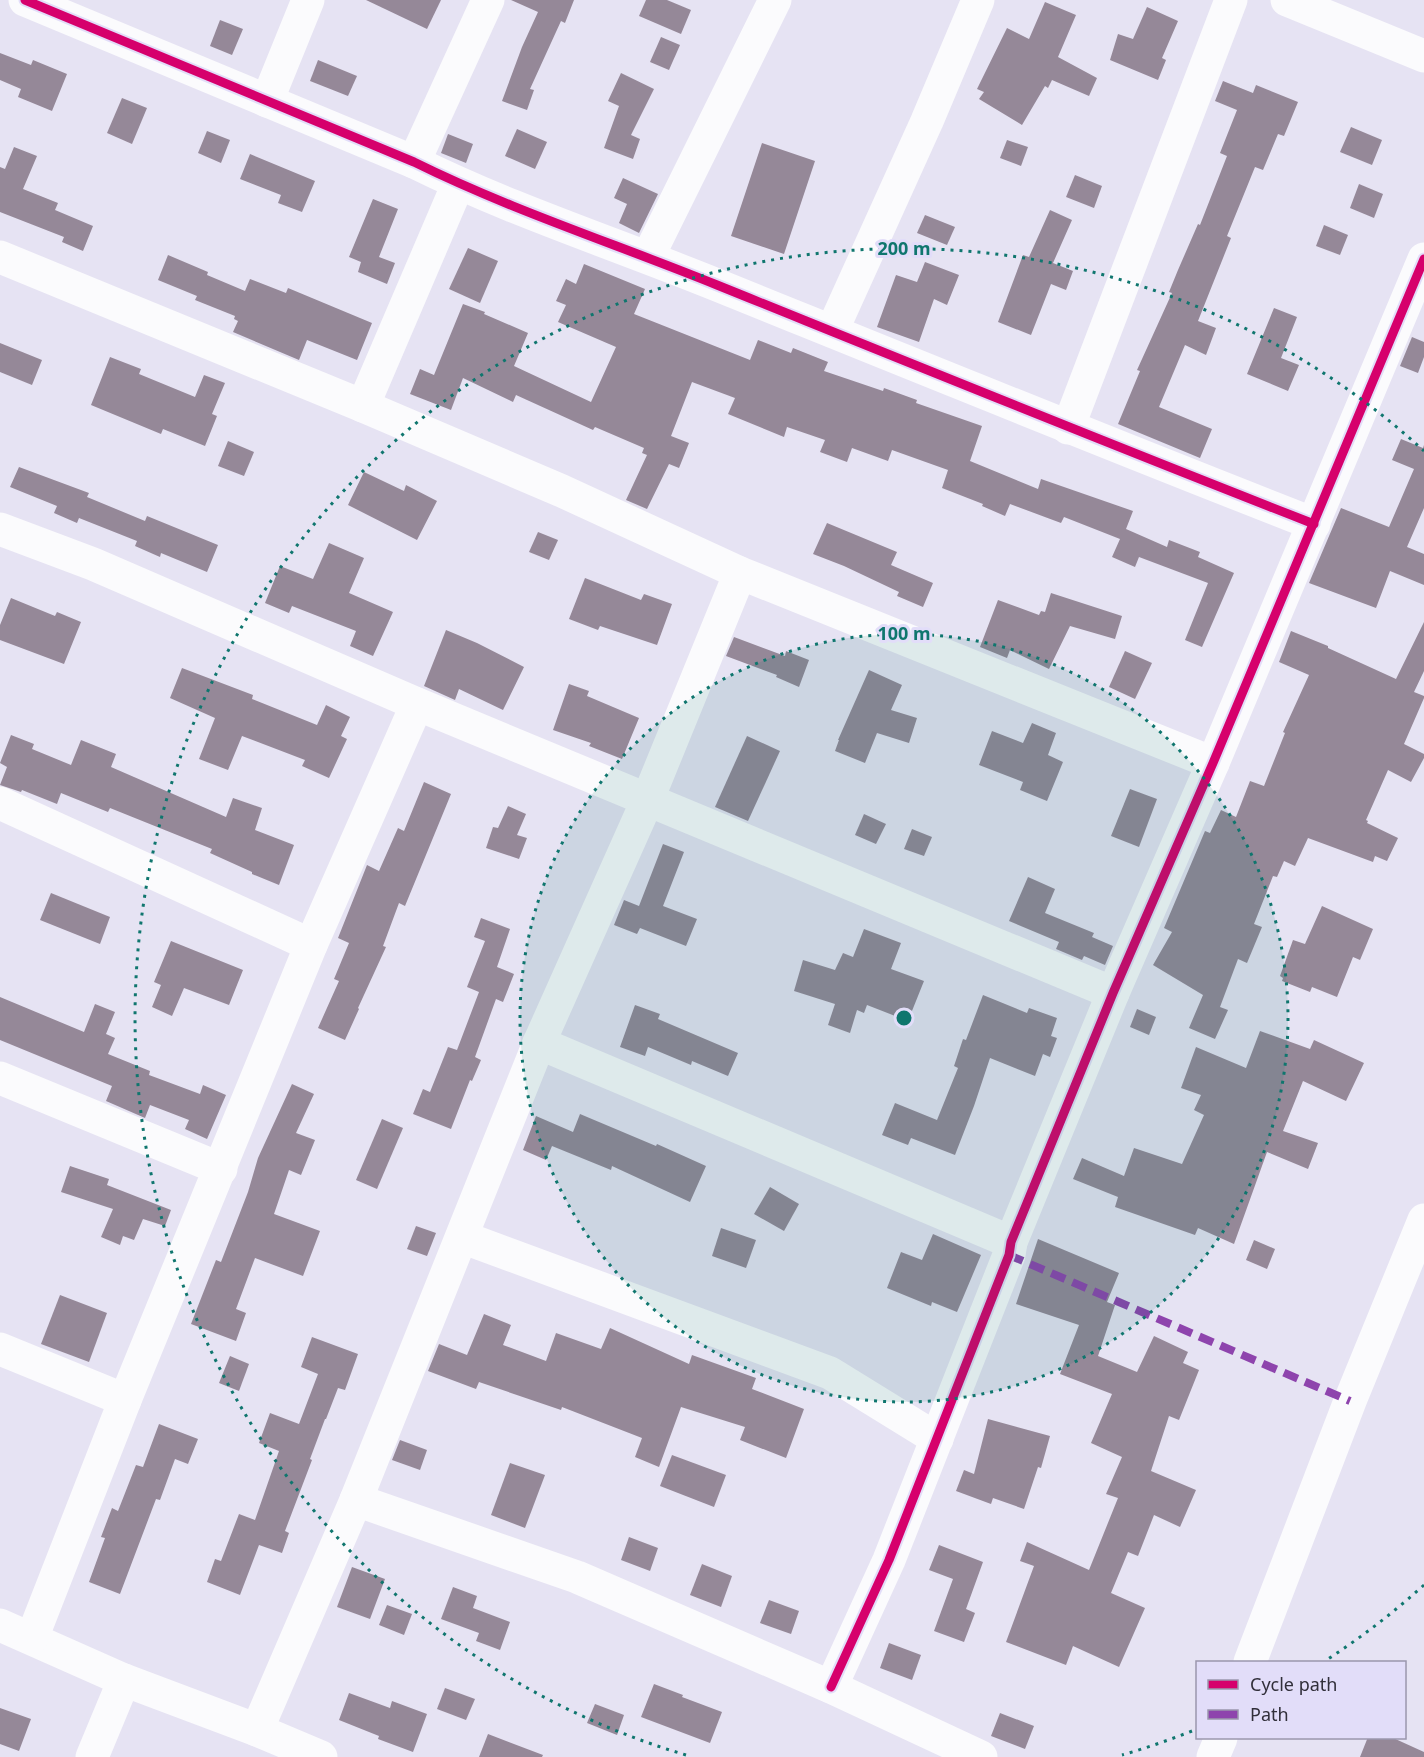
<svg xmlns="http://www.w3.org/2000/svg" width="1424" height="1757" viewBox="0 0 1424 1757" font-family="'Noto Sans',sans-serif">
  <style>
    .building { fill: #958898 }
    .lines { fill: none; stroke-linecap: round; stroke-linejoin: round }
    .minor { stroke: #fbfbfd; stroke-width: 33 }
    .major { stroke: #fbfbfd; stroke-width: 33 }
    .quiet { stroke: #8e44ad; stroke-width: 8; stroke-dasharray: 15 8; stroke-linecap: butt }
    .cycleway-casing { stroke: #e2ddf9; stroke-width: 13 }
    .cycleway { stroke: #d6006c; stroke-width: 9 }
    .ring { fill: none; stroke: #0f766e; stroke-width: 3; stroke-dasharray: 3 6 }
    .centre { fill: #0f766e; stroke: #e2ddf9; stroke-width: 3 }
    .ring-label { font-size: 18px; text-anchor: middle; font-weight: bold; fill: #0f766e; stroke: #e2ddf9; stroke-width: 6; stroke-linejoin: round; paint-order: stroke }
  </style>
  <rect width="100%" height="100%" fill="#e6e3f3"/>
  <g class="building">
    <path d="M 366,0 L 441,0 L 427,29 Z"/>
    <path d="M 511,0 L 574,0 L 565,23 L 561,21 L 530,89 L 534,90 L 527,110 L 502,101 L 522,47 L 538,12 Z"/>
    <path d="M 646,0 L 667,0 L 691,10 L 681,34 L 639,16 Z"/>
    <path d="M 1045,2 L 1076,15 L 1058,57 L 1097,78 L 1089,96 L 1052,80 L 1048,88 L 1045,86 L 1022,125 L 979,99 L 984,92 L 977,89 L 1007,28 L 1029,39 Z"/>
    <path d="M 1147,7 L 1178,21 L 1162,58 L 1166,60 L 1158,80 L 1110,60 L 1118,34 L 1133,39 Z"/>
    <path d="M 220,20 L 243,29 L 232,55 L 210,46 Z"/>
    <path d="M 661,37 L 680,45 L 669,70 L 650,62 Z"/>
    <path d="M 0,53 L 31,65 L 33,60 L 67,74 L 52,111 L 18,97 L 21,89 L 0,80 Z"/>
    <path d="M 318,60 L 357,76 L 348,96 L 310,81 Z"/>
    <path d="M 621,73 L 654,89 L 631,135 L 640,139 L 633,159 L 604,148 L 619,106 L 608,101 Z"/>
    <path d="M 1223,81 L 1253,93 L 1256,85 L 1298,102 L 1284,136 L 1278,134 L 1263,170 L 1255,167 L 1227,236 L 1231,238 L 1198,321 L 1216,328 L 1206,355 L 1185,345 L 1159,407 L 1212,429 L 1200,458 L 1118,424 L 1140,371 L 1137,370 L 1172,293 L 1169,292 L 1178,270 L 1198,224 L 1200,225 L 1227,156 L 1220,153 L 1237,110 L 1215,101 Z"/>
    <path d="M 122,98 L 147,108 L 132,144 L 107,133 Z"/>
    <path d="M 1351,127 L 1382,140 L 1372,165 L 1340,152 Z"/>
    <path d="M 517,129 L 547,142 L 535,169 L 505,156 Z"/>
    <path d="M 207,131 L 230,140 L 221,163 L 198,153 Z"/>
    <path d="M 448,134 L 473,144 L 466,163 L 441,153 Z"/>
    <path d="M 1007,140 L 1028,147 L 1021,166 L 1000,158 Z"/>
    <path d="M 762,143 L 815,161 L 784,254 L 731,236 Z"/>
    <path d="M 14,147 L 37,156 L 23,189 L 58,203 L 55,210 L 93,226 L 83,251 L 62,242 L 64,237 L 0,212 L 0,167 L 5,169 Z"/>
    <path d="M 250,154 L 315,181 L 302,212 L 278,203 L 281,195 L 240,179 Z"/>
    <path d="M 1075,175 L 1102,186 L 1094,208 L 1066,197 Z"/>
    <path d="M 623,178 L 658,194 L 639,233 L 619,223 L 627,204 L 614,198 Z"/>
    <path d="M 1359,184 L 1383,194 L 1374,218 L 1350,208 Z"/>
    <path d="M 373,199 L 398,209 L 379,257 L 395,263 L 387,284 L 358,272 L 361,262 L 349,257 Z"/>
    <path d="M 1050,210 L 1072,220 L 1053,263 L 1073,271 L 1066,290 L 1051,284 L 1031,335 L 998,322 L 1023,255 L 1029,257 Z"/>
    <path d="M 925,215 L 955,227 L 947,245 L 917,233 Z"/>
    <path d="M 1324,225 L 1348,235 L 1340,255 L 1316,246 Z"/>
    <path d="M 468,248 L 498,261 L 480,303 L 449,289 Z"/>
    <path d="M 168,255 L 208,272 L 207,275 L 245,291 L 250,279 L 286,293 L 288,288 L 372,323 L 357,360 L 307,340 L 299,360 L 233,332 L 238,321 L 234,319 L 235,316 L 195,300 L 197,296 L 158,280 Z"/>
    <path d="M 925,262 L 959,275 L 947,305 L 934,299 L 919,342 L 877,327 L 896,275 L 917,282 Z"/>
    <path d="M 584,264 L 645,289 L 634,314 L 750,360 L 758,340 L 791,353 L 793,348 L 828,362 L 824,371 L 883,391 L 884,388 L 917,400 L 916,403 L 982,426 L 970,461 L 1038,489 L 1041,479 L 1133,511 L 1126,529 L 1167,547 L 1169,540 L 1200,552 L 1198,557 L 1234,573 L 1202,647 L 1185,640 L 1208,583 L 1139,557 L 1135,567 L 1112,557 L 1120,539 L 1064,517 L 1061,523 L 1010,504 L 1005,516 L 982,506 L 983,504 L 942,488 L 948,470 L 892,450 L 888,461 L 852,448 L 847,462 L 820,452 L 825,440 L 787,427 L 784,437 L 728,414 L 735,398 L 692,382 L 671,436 L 689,443 L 679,468 L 669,464 L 647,509 L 626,500 L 647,455 L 642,453 L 644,448 L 595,427 L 593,430 L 516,395 L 513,402 L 463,378 L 451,410 L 410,394 L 420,369 L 434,375 L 463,304 L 485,312 L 484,314 L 528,333 L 514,366 L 591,402 L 616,347 L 558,322 L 566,305 L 556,301 L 566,279 L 576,284 Z"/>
    <path d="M 1274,308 L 1297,317 L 1281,358 L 1299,365 L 1288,391 L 1247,374 Z"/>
    <path d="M 1412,337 L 1424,342 L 1424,357 L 1418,373 L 1400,366 Z"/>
    <path d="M 0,343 L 42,360 L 32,385 L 0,372 Z"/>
    <path d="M 110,357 L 141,369 L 139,374 L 195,397 L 204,375 L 225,383 L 212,414 L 217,416 L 205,446 L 163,429 L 161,434 L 91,405 Z"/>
    <path d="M 1401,439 L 1423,448 L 1424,445 L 1424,508 L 1407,547 L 1424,554 L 1424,585 L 1390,571 L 1376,608 L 1309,583 L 1341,508 L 1389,527 L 1414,469 L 1392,460 Z"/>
    <path d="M 228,441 L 254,452 L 244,476 L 218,466 Z"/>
    <path d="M 19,467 L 89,493 L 87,497 L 145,521 L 147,516 L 218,545 L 207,572 L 161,553 L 160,557 L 135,546 L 137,541 L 79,518 L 77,523 L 54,513 L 57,506 L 10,487 Z"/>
    <path d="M 364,472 L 404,491 L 406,485 L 437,501 L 417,540 L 348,505 Z"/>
    <path d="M 827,523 L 897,552 L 891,565 L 933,583 L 923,607 L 897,596 L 899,592 L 844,566 L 813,554 Z"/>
    <path d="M 538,532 L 558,540 L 549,560 L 529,552 Z"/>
    <path d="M 329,543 L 364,558 L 349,593 L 393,612 L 373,656 L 350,646 L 356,631 L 292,606 L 289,613 L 265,603 L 280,566 L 313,579 Z"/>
    <path d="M 585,578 L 641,600 L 644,594 L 672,604 L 657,645 L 600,626 L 598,630 L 569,619 Z"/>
    <path d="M 1051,593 L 1122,616 L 1115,639 L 1070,626 L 1049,669 L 1010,650 L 1007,658 L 980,647 L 998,600 L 1039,615 L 1041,611 L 1045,612 Z"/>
    <path d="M 11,598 L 55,616 L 57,612 L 81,622 L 64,664 L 0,640 L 0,625 Z"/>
    <path d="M 1424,622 L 1424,671 L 1414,692 L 1424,696 L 1424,698 L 1404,744 L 1424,754 L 1424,758 L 1411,782 L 1388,770 L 1366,820 L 1368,821 L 1367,823 L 1398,838 L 1387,861 L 1375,856 L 1373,862 L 1308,838 L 1295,866 L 1284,861 L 1277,877 L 1273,876 L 1254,924 L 1262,927 L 1247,963 L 1238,959 L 1220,1007 L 1228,1010 L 1215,1039 L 1189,1028 L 1203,995 L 1153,965 L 1172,932 L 1164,928 L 1205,831 L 1210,833 L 1221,810 L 1236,817 L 1250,781 L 1264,786 L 1285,733 L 1283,732 L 1309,675 L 1279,662 L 1291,631 L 1328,646 L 1328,648 L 1396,679 Z"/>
    <path d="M 446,630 L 477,643 L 524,667 L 503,710 L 459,689 L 455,700 L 424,686 Z"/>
    <path d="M 734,637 L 785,656 L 786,651 L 809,660 L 799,687 L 776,677 L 777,675 L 726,656 Z"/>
    <path d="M 1125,651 L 1152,663 L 1135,699 L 1109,687 Z"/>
    <path d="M 182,668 L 253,695 L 252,699 L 317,725 L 326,705 L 350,717 L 341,736 L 347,739 L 329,778 L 302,766 L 305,760 L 242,736 L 228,770 L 199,759 L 215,718 L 170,698 Z"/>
    <path d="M 869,670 L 902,685 L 891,710 L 917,718 L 909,743 L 877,733 L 865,763 L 835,751 L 839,740 L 838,740 Z"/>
    <path d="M 569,684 L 589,691 L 587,696 L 639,718 L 622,759 L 589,746 L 591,743 L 553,730 Z"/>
    <path d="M 1032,723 L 1056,733 L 1048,755 L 1063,762 L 1047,801 L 1020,790 L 1023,782 L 979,765 L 992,731 L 1023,743 Z"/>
    <path d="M 11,735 L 34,744 L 32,749 L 71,765 L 81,740 L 116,754 L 111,767 L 226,817 L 233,798 L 262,808 L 255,830 L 294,845 L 279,885 L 252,874 L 252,872 L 210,853 L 212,849 L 110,808 L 108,812 L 61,793 L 57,804 L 22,790 L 21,792 L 0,785 L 7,767 L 0,763 Z"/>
    <path d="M 747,736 L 780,751 L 748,821 L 715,807 Z"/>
    <path d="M 424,782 L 451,794 L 405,906 L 399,903 L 383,946 L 386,947 L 358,1008 L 359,1009 L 345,1040 L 318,1028 L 339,981 L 334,979 L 349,943 L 338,938 L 367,865 L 379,871 L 398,828 L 404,831 Z"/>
    <path d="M 1130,789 L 1157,799 L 1139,847 L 1111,836 Z"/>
    <path d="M 508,806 L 526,814 L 517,835 L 527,838 L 519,859 L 486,848 L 493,827 L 498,828 Z"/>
    <path d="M 864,814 L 886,824 L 876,844 L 855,835 Z"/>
    <path d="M 912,829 L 932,837 L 924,856 L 904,849 Z"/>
    <path d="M 663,844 L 684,852 L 663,906 L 697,919 L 686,946 L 640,928 L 637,934 L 614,925 L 624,900 L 639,906 Z"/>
    <path d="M 1028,877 L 1055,889 L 1045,913 L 1094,933 L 1092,937 L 1113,946 L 1105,965 L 1084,956 L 1082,960 L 1056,949 L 1059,942 L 1009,921 Z"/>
    <path d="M 51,893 L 110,917 L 100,944 L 40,920 Z"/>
    <path d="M 1322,906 L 1373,929 L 1360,960 L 1353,957 L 1337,997 L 1312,987 L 1310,992 L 1282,981 L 1283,978 L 1280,976 L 1293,940 L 1305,944 Z"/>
    <path d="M 481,918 L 510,929 L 497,967 L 514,974 L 503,1002 L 496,999 L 475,1057 L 481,1060 L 472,1081 L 470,1080 L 451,1129 L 413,1114 L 423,1089 L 430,1092 L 448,1047 L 457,1050 L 479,992 L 467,987 L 485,941 L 474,937 Z"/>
    <path d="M 864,929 L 901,943 L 891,969 L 924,981 L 908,1021 L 867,1005 L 864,1013 L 857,1010 L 850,1033 L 828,1025 L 835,1004 L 794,991 L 803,960 L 835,970 L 843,953 L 853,957 Z"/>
    <path d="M 171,941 L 243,970 L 229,1005 L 184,988 L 172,1016 L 152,1007 L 161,985 L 154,982 Z"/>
    <path d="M 983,995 L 1027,1013 L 1029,1008 L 1057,1018 L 1051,1036 L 1057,1038 L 1050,1057 L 1043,1054 L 1035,1076 L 990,1058 L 974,1106 L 955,1155 L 911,1138 L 908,1145 L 882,1135 L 895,1103 L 937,1120 L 958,1068 L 954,1066 L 963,1039 L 966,1040 Z"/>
    <path d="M 0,997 L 84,1032 L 95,1004 L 115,1012 L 106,1034 L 115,1038 L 108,1054 L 150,1071 L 149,1075 L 200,1094 L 203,1085 L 226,1095 L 207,1139 L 185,1129 L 189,1120 L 150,1105 L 145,1118 L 106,1101 L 112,1086 L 0,1040 Z"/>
    <path d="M 635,1005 L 660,1014 L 658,1019 L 738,1053 L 728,1076 L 692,1061 L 691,1065 L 648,1047 L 645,1056 L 620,1047 Z"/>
    <path d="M 1137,1009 L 1156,1017 L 1149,1035 L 1130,1027 Z"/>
    <path d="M 1260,1031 L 1310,1049 L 1314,1040 L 1364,1063 L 1346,1101 L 1303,1081 L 1283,1131 L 1318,1143 L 1308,1169 L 1267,1152 L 1234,1244 L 1198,1228 L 1195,1235 L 1115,1207 L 1118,1197 L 1073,1179 L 1082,1158 L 1124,1176 L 1134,1148 L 1182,1164 L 1204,1115 L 1194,1110 L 1201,1095 L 1181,1088 L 1196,1047 L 1246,1068 Z"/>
    <path d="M 292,1084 L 314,1094 L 296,1133 L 315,1140 L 301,1175 L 289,1170 L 274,1214 L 320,1231 L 303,1276 L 255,1258 L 236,1309 L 246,1313 L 236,1341 L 191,1324 L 216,1260 L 221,1262 L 248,1192 L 258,1158 Z"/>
    <path d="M 580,1114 L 656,1146 L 657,1144 L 706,1166 L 690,1202 L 612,1166 L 611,1170 L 552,1146 L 546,1160 L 523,1150 L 536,1116 L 573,1132 Z"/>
    <path d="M 382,1119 L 403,1128 L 377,1189 L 356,1180 Z"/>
    <path d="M 70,1166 L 109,1179 L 107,1185 L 171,1210 L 165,1226 L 143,1219 L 134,1240 L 123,1236 L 120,1245 L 101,1237 L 113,1209 L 61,1192 Z"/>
    <path d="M 770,1187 L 799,1204 L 784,1231 L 754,1214 Z"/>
    <path d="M 416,1226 L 436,1233 L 427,1256 L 407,1249 Z"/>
    <path d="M 721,1228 L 756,1240 L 746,1268 L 712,1256 Z"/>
    <path d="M 933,1234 L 981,1255 L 957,1312 L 932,1302 L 931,1306 L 887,1288 L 901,1252 L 922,1260 Z"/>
    <path d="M 1038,1239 L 1119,1273 L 1107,1302 L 1115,1305 L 1098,1356 L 1137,1372 L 1154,1336 L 1188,1352 L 1183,1363 L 1199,1370 L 1179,1420 L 1169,1416 L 1151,1471 L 1196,1490 L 1180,1527 L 1154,1515 L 1138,1556 L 1128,1552 L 1111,1593 L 1145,1608 L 1119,1667 L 1073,1646 L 1066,1665 L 1006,1642 L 1034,1566 L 1020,1561 L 1027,1542 L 1089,1570 L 1118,1498 L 1106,1494 L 1122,1457 L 1091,1443 L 1112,1394 L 1060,1374 L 1079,1325 L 1016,1304 Z"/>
    <path d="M 1254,1240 L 1275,1249 L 1267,1269 L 1246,1260 Z"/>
    <path d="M 60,1295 L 107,1313 L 89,1362 L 41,1344 Z"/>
    <path d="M 484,1314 L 511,1325 L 503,1345 L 546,1361 L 556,1333 L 601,1349 L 610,1328 L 689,1364 L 692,1355 L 756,1378 L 752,1389 L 804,1409 L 786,1458 L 740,1440 L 745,1427 L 681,1407 L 659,1467 L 635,1457 L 642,1438 L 562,1407 L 561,1410 L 479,1382 L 476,1389 L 428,1371 L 439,1344 L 467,1355 Z"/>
    <path d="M 312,1337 L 358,1354 L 345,1390 L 338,1388 L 326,1419 L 325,1419 L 310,1459 L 312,1460 L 285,1531 L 289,1533 L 282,1553 L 259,1545 L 240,1595 L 207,1582 L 215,1559 L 221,1561 L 239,1514 L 255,1520 L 279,1451 L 259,1443 L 270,1413 L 299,1424 L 318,1374 L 301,1367 Z"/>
    <path d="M 230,1356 L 249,1364 L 239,1391 L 219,1383 Z"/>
    <path d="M 988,1419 L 1050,1436 L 1041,1468 L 1038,1467 L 1024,1509 L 993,1498 L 991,1504 L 956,1491 L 964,1470 L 974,1474 Z"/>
    <path d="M 159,1424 L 198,1439 L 188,1464 L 175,1459 L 160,1500 L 156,1499 L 120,1594 L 89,1582 L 105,1538 L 101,1537 L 112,1508 L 118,1511 L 136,1465 L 143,1467 Z"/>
    <path d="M 400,1440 L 427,1450 L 420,1470 L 392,1460 Z"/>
    <path d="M 672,1455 L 726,1475 L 714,1507 L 660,1486 Z"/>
    <path d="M 510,1463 L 545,1475 L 525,1528 L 491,1515 Z"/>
    <path d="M 629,1537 L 658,1548 L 650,1571 L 621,1560 Z"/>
    <path d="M 939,1545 L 983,1562 L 966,1609 L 975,1613 L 964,1642 L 934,1631 L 953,1579 L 929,1570 Z"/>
    <path d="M 702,1564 L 732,1576 L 721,1607 L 690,1595 Z"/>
    <path d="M 352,1567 L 385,1579 L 370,1619 L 337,1607 Z"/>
    <path d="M 453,1587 L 477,1596 L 473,1608 L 510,1622 L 500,1650 L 476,1641 L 479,1633 L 441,1619 Z"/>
    <path d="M 769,1600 L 799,1611 L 791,1634 L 760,1623 Z"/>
    <path d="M 387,1605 L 412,1614 L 404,1635 L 379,1625 Z"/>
    <path d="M 889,1643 L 921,1655 L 912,1680 L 880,1668 Z"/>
    <path d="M 654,1684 L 683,1695 L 682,1697 L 722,1712 L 710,1743 L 641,1717 Z"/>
    <path d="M 445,1688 L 475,1699 L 466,1720 L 437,1709 Z"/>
    <path d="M 349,1693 L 390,1708 L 392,1701 L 427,1714 L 413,1752 L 378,1739 L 379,1736 L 339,1720 Z"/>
    <path d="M 595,1704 L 624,1715 L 617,1735 L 587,1723 Z"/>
    <path d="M 0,1708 L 31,1719 L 19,1751 L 0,1744 Z"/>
    <path d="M 1000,1713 L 1034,1726 L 1025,1749 L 991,1736 Z"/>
    <path d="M 488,1734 L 543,1755 L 542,1757 L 479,1757 Z"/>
    <path d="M 1368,1737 L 1391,1737 L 1424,1752 L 1424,1757 L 1360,1757 Z"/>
  </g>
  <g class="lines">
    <g class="minor">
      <path d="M 25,0 L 414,162 C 511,210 616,244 717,285 C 915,365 1114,446 1314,524"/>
      <path d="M 1287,0 L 1424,56"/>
      <path d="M 267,101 L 308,0"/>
      <path d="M 414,162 L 488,0"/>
      <path d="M 0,257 L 363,406 L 562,491 L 740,573 L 1213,763"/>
      <path d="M 648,257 L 775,0"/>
      <path d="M 832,331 L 927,121 L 978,0"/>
      <path d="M 363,406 L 458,184"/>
      <path d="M 1068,428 L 1231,0"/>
      <path d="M 0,529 L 93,564 L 417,704 L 1113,993"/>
      <path d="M 0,803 L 311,945"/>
      <path d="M 539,1043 L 1011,1242"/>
      <path d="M 0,1078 L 221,1169"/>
      <path d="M 462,1237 L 830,1373 L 937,1439"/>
      <path d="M 0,1349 L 125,1400"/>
      <path d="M 356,1500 L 577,1577 L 831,1687 L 981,1757"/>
      <path d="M 0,1625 L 124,1680 L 257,1730 L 321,1757"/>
      <path d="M 32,1638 L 125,1400 L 311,945 L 417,704"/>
      <path d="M 831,1687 L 889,1560 L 1009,1255 L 1011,1242 L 1113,993 L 1213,763 L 1424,259"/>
      <path d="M 257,1730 L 356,1500 L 539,1043 L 647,801 L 740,573"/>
      <path d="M 92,1757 L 124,1680"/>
    </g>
    <g class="major">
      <path d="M 1250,1662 L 1350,1401 L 1424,1220"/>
      <path d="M 1213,1757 L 1221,1738"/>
    </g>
    <path class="quiet" d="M 1009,1255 L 1350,1401"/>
    <g class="cycleway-casing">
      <g id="cycleway">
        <path d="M 25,0 L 414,162 C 511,210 616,244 717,285 C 915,365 1114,446 1314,524"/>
        <path d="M 831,1687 L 889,1560 L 1009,1255 L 1011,1242 L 1113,993 L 1213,763 L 1424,259"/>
      </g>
    </g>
    <use href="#cycleway" class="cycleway"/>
  </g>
  <circle cx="904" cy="1018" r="384" fill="#0f766e" fill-opacity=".12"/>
  <g class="ring">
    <circle cx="904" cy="1018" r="384"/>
    <path d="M1424 1585A769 769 0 0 1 1328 1659M1192 1731A769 769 0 0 1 1122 1755M686 1755A769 769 0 1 1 1424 451"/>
  </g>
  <circle cx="904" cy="1018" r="9" class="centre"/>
  <g class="ring-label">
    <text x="904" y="255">200 m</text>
    <text x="904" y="640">100 m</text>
  </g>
  <rect x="1196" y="1661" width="210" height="78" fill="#e2ddf9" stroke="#9b97ad" stroke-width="1.5"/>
  <rect x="1208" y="1680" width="30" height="9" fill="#d6006c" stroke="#9b97ad" stroke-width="1.5"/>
  <text x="1250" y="1691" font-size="18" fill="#312f3a">Cycle path</text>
  <rect x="1208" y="1710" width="30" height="9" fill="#8e44ad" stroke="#9b97ad" stroke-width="1.5"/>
  <text x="1250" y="1721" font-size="18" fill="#312f3a">Path</text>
</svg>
